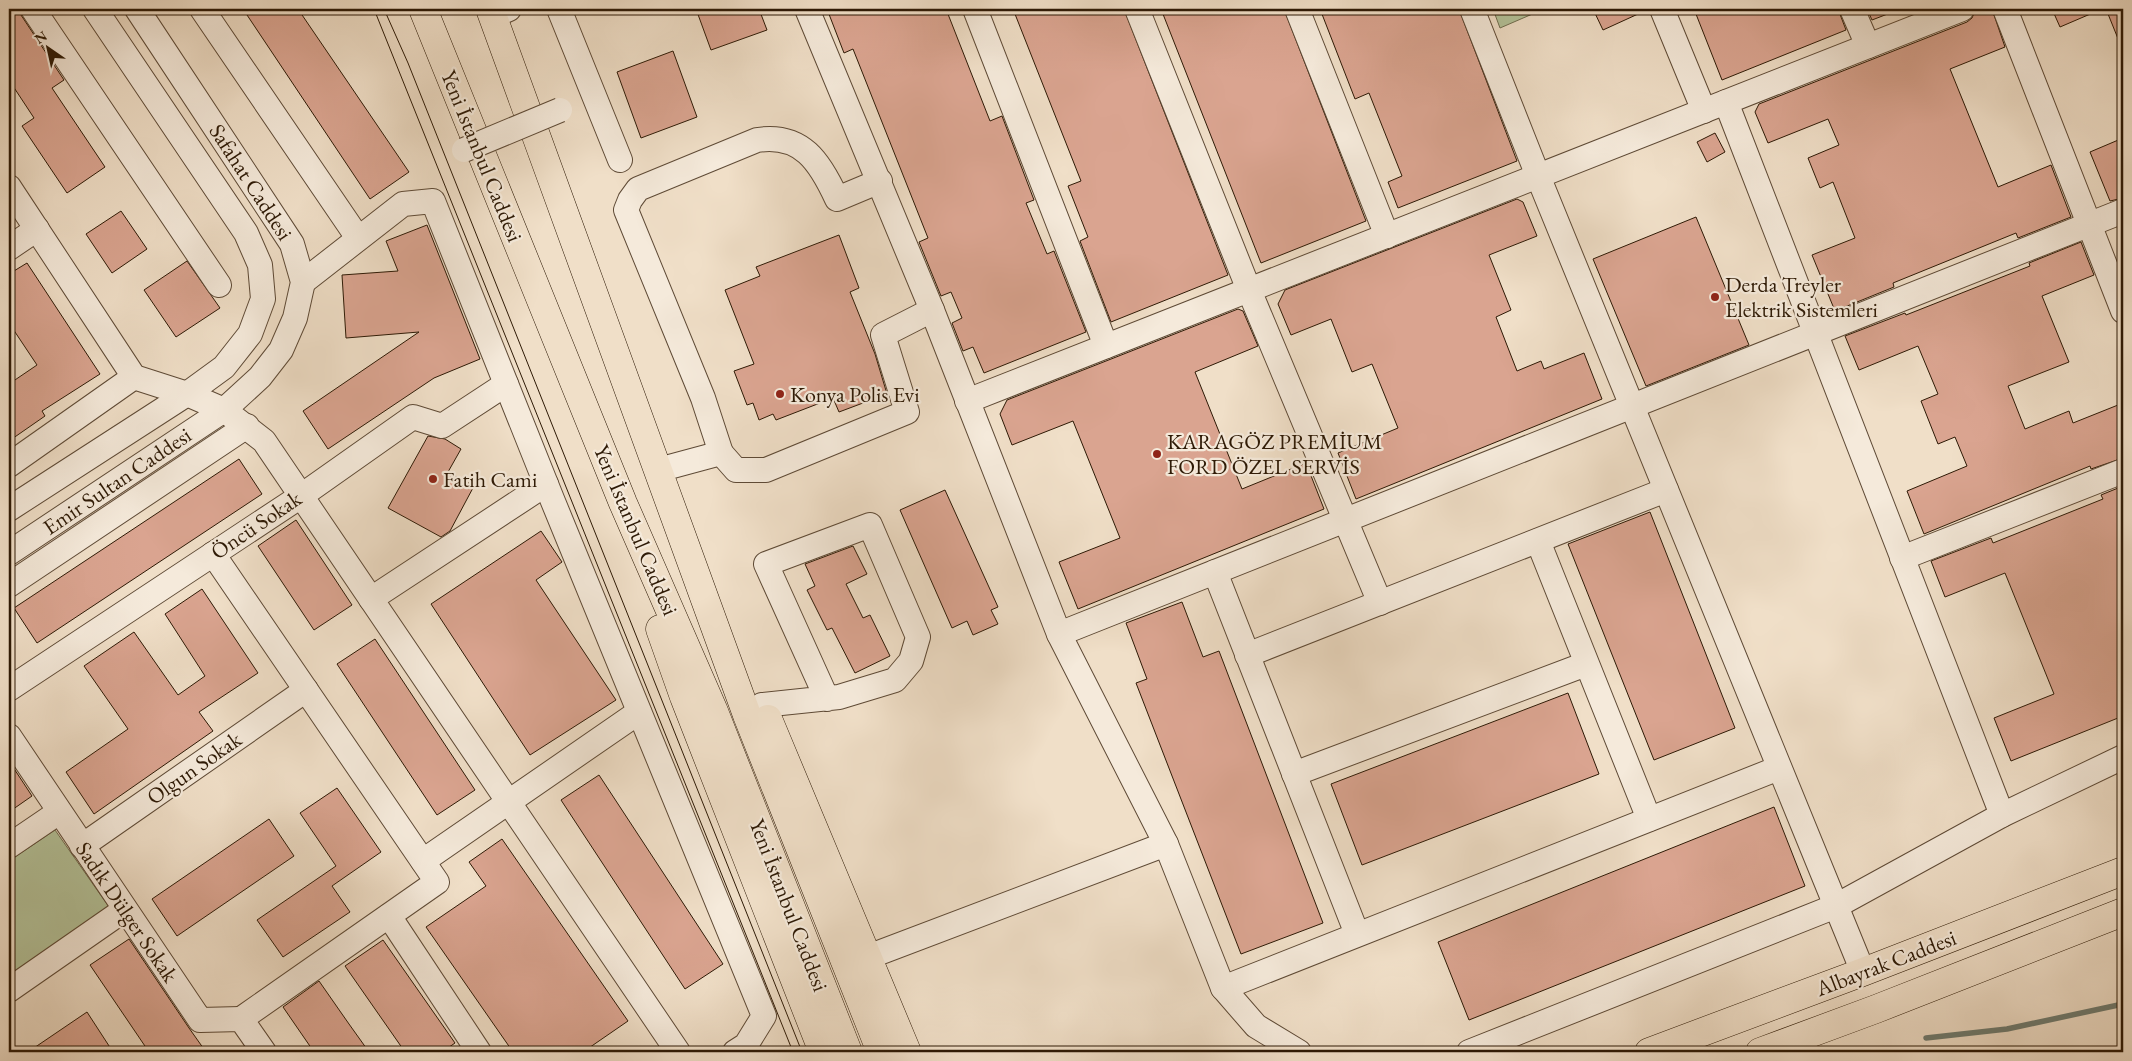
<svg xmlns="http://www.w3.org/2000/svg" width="2132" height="1061" viewBox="0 0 2132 1061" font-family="'EB Garamond',serif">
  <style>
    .green { fill: #b4c39a; stroke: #706e50 }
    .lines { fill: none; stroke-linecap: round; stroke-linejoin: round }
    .stream { stroke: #6e7b70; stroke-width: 5.5 }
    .building { fill: #daa490; stroke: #2d1905 }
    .minor-casing { stroke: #5e4a36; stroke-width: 26 }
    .major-casing { stroke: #2d1905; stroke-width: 29 }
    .highway-casing { stroke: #2d1905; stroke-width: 29 }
    .minor { stroke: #f5eadb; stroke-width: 24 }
    .major { stroke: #f0dfc8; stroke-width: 28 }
    .highway { stroke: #f0dfc8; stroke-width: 28 }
    .tram { stroke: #2d1905; stroke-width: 1 }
    .minor-bridge-casing { stroke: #5e4a36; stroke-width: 26; stroke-linecap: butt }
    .minor-bridge { stroke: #f5eadb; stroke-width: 24 }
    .poi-dot { fill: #8f2418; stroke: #f5eadb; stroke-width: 2 }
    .labels { text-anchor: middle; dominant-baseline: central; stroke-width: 4.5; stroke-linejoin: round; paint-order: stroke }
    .street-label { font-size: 22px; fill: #2d1905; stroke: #f5eadb }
    .poi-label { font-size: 22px; fill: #2d1905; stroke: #f5eadb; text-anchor: start }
  </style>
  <rect width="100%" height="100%" fill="#f0dfc8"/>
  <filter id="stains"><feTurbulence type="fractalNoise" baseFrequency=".004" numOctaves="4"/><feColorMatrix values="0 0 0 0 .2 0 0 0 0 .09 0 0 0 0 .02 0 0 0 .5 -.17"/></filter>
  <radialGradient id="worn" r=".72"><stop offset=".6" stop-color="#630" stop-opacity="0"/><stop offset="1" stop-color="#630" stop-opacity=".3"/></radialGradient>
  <g class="green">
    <path d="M 1493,9 L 1544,9 L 1500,28 Z"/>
    <path d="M 55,830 L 109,907 L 9,975 L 9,861 Z"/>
  </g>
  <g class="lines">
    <path class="stream" d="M 1926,1038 L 2007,1029 L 2123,1004"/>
  </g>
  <g class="building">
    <path d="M 9,9 L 17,9 L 64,80 L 52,88 L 105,167 L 67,193 L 22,126 L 34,118 L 9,80 Z"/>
    <path d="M 243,9 L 298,9 L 409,172 L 370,199 Z"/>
    <path d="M 696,9 L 759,9 L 767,30 L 711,50 Z"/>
    <path d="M 827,9 L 946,9 L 990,121 L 1002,116 L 1034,200 L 1026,203 L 1047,254 L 1054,251 L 1086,332 L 984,373 L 973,347 L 963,351 L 952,323 L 962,318 L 951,292 L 941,296 L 919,242 L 928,238 L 853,49 L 844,53 Z"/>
    <path d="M 1013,9 L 1124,9 L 1228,275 L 1111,322 L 1080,241 L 1088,237 L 1068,186 L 1081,181 Z"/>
    <path d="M 1161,9 L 1284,9 L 1366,221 L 1261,263 Z"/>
    <path d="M 1320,9 L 1459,9 L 1517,161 L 1398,208 L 1388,182 L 1402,176 L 1369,93 L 1355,99 Z"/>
    <path d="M 1593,9 L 1649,9 L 1603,30 Z"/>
    <path d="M 1694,9 L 1838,9 L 1846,30 L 1722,80 Z"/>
    <path d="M 1867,9 L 1898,9 L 1898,10 L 1872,20 Z"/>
    <path d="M 1982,9 L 1992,9 L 2005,47 L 1950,69 L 1998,187 L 2051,165 L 2071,217 L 2018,238 L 2016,233 L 1893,283 L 1894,287 L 1835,311 L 1812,255 L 1855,238 L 1833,182 L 1820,188 L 1808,158 L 1839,145 L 1828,119 L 1768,143 L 1755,112 L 1759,104 L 1967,22 L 1972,18 L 1975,11 Z"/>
    <path d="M 2052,9 L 2102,9 L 2060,27 Z"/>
    <path d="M 2106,9 L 2123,9 L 2123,51 Z"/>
    <path d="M 673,51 L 697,117 L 641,138 L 617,72 Z"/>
    <path d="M 1715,133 L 1725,152 L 1707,162 L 1697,142 Z"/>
    <path d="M 2123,138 L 2123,198 L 2110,201 L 2090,152 Z"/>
    <path d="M 1517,199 L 1523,202 L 1537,236 L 1489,255 L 1511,310 L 1496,317 L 1517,371 L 1541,361 L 1544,369 L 1584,353 L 1602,399 L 1356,499 L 1338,453 L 1398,428 L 1372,364 L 1352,372 L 1331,319 L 1291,335 L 1278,304 L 1285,290 Z"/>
    <path d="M 121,211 L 147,249 L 112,273 L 86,234 Z"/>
    <path d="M 1696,217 L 1749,345 L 1646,386 L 1593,259 Z"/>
    <path d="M 427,225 L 480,359 L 434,378 L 328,449 L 303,411 L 419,332 L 346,338 L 342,275 L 398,271 L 386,241 Z"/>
    <path d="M 839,235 L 859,288 L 850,292 L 875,354 L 887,394 L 839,412 L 833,398 L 776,420 L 773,414 L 759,420 L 753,403 L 747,405 L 734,371 L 754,364 L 725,290 L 760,276 L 756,267 Z"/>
    <path d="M 2081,242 L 2094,275 L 2042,296 L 2069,362 L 2008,386 L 2025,429 L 2069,411 L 2073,423 L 2123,403 L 2123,458 L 2091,469 L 2090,466 L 1924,534 L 1907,491 L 1967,466 L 1955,437 L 1938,444 L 1921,401 L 1938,394 L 1918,346 L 1859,370 L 1845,336 L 1905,313 L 1906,315 L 2030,266 L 2029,263 Z"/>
    <path d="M 187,261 L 220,308 L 176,337 L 144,290 Z"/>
    <path d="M 27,263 L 100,374 L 42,411 L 45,416 L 9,441 L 9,384 L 37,365 L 9,323 L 9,274 Z"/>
    <path d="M 1238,309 L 1243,311 L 1258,346 L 1195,372 L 1242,489 L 1306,463 L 1324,509 L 1078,609 L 1059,562 L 1120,538 L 1073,421 L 1012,445 L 1000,414 L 1007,400 Z"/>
    <path d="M 428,436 L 445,439 L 461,449 L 448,472 L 474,486 L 450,531 L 441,537 L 388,508 Z"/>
    <path d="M 239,459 L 262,494 L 37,643 L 14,608 Z"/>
    <path d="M 2123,486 L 2123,716 L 2011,761 L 1994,718 L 2054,694 L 2005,573 L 1945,597 L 1931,561 L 1991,538 L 1993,543 L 2103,499 L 2101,495 Z"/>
    <path d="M 945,490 L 998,607 L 991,610 L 998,624 L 973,635 L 967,621 L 952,628 L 900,510 Z"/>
    <path d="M 1650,512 L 1735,728 L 1654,760 L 1568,544 Z"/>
    <path d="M 296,520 L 352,605 L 314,630 L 258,546 Z"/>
    <path d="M 541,531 L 562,562 L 536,580 L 616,700 L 530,755 L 431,604 Z"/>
    <path d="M 853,546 L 867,574 L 846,584 L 863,618 L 870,615 L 890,656 L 855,673 L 832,628 L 827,630 L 807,590 L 815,586 L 805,564 Z"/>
    <path d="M 202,589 L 258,673 L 199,712 L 213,731 L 94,814 L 66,772 L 128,729 L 84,666 L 134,632 L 178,695 L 205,676 L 165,614 Z"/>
    <path d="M 1182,602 L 1203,657 L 1219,651 L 1323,923 L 1241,954 L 1136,683 L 1147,679 L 1126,623 Z"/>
    <path d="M 375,639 L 475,790 L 437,815 L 337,664 Z"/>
    <path d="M 1568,693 L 1599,774 L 1362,865 L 1331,784 Z"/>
    <path d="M 9,761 L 32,796 L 9,812 Z"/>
    <path d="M 599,775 L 723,964 L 685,989 L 561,800 Z"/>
    <path d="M 337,788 L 381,852 L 332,886 L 350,912 L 283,957 L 257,920 L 336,866 L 300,813 Z"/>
    <path d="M 1774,807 L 1805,886 L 1469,1020 L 1438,942 Z"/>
    <path d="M 269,819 L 294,856 L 177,936 L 152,899 Z"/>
    <path d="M 502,839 L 628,1021 L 583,1052 L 513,1052 L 426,927 L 486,886 L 469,862 Z"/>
    <path d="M 129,939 L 189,1028 L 206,1052 L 149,1052 L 90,965 Z"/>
    <path d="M 383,940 L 455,1043 L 442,1052 L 405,1052 L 345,966 Z"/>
    <path d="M 319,981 L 349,1024 L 369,1052 L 314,1052 L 283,1007 Z"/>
    <path d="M 87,1012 L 113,1052 L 28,1052 Z"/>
  </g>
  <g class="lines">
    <g class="minor-casing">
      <g id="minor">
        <path d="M 33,9 L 219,285"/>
        <path d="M 202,9 L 358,238"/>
        <path d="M 559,9 L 620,160"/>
        <path d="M 807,9 L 932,310 L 1059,634 L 1166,844 L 1223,988 L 1256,1026 L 1299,1052"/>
        <path d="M 975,9 L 1106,346"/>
        <path d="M 1137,9 L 1249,290 L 1380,603"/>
        <path d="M 1297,9 L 1387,236"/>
        <path d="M 1472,9 L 1538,176 L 1863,972"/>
        <path d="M 1662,9 L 1704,111"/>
        <path d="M 1852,9 L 1868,46"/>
        <path d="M 2005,9 L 2123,311"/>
        <path d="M 493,16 L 509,9"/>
        <path d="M 1726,102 L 2002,815"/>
        <path d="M 9,187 L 134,377 L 187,394 L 224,410 L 264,441 L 678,1052"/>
        <path d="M 9,248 L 37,229"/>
        <path d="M 303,282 L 403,204 L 433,201 L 552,499 L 764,1016 L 746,1045 L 735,1052"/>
        <path d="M 967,401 L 1962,9"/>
        <path d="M 721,453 L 703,398 L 626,210 L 630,200 L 638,189 L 757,140 C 802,133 820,162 837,199 L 880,181"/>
        <path d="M 9,465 L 134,377"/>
        <path d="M 658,470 L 721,453 L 736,470 L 766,470 L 907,412 L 883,335 L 932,310"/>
        <path d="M 9,509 L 187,394 L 224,367 L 250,334 L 263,299 L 260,265 L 246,233 L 95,9"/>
        <path d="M 1538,541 L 1649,819"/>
        <path d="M 9,553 L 224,410 L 260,377 L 281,350 L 295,318 L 303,282 L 292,244 L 137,9"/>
        <path d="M 213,554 L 437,882 L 241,1019"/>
        <path d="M 1902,558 L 2123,471"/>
        <path d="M 1215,572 L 1357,934"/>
        <path d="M 9,585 L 247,426"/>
        <path d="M 371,599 L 546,484"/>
        <path d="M 1059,634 L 2123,211"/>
        <path d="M 1247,655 L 1666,490"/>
        <path d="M 9,689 L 301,496 L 413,417 L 442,426 L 506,384"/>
        <path d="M 762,705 L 839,697 L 895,680 L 911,661 L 918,637 L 870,525 L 766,564 L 827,699"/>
        <path d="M 9,736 L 200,1020 L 241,1019 L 264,1052"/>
        <path d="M 1294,774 L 1586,664"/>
        <path d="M 9,846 L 59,812"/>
        <path d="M 82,846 L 306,690"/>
        <path d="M 423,861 L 639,712"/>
        <path d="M 389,916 L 479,1052"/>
        <path d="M 868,957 L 1166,844"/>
        <path d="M 1223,988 L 1779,768"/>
        <path d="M 9,990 L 124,910"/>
        <path d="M 1469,1052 L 1836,906 L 2002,815 L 2123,757"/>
      </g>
    </g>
    <g class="major-casing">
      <g id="major">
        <path d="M 1649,1052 L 1863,972 L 2123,871"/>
        <path d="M 1760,1052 L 1876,1009 L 2123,912"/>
      </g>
    </g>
    <g class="highway-casing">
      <g id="highway">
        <path d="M 423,9 L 623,503 L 713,709 L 848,1052"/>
        <path d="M 490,9 L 747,715 L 881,1052"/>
        <path d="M 660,629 L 684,697 L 823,1052"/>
        <path d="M 768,719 L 907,1052"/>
      </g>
    </g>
    <use href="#minor" class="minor"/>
    <use href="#major" class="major"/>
    <use href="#highway" class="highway"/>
    <g class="tram">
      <path d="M 374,9 L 793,1052"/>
      <path d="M 384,9 L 408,63 L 802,1052"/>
    </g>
    <g class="minor-bridge-casing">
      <path id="minor-bridge" d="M 464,150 L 560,110"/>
    </g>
    <use href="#minor-bridge" class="minor-bridge"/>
  </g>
  <g class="poi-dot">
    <circle cx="1715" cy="297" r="5"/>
    <circle cx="780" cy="394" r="5"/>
    <circle cx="1157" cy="454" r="5"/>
    <circle cx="433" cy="479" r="5"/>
  </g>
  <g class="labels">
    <g class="street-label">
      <text transform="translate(482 156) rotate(68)">Yeni İstanbul Caddesi</text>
      <text transform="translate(251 182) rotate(57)">Safahat Caddesi</text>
      <text transform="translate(117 481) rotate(-34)">Emir Sultan Caddesi</text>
      <text transform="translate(256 525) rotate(-34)">Öncü Sokak</text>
      <text transform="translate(636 530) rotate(67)">Yeni İstanbul Caddesi</text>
      <text transform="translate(194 768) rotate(-35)">Olgun Sokak</text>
      <text transform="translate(789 905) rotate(69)">Yeni İstanbul Caddesi</text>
      <text transform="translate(127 912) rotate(56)">Sadık Dülger Sokak</text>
      <text transform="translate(1886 963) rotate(-21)">Albayrak Caddesi</text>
    </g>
    <g class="poi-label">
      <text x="1725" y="284">Derda Treyler<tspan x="1725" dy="25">Elektrik Sistemleri</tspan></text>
      <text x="790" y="394">Konya Polis Evi</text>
      <text x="1167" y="441">KARAGÖZ PREMİUM<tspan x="1167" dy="25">FORD ÖZEL SERVİS</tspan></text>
      <text x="443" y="479">Fatih Cami</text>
    </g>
  </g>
  <rect width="2132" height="1061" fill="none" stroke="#f0dfc8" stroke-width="30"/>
  <rect x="10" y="10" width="2112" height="1041" fill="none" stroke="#2d1905" stroke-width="2.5"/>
  <rect x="15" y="15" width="2102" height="1031" fill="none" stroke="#2d1905"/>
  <g transform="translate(48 48) rotate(326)" stroke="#f5eadb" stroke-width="4" paint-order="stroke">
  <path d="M0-4L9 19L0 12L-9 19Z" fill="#2d1905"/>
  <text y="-8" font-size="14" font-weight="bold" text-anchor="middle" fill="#2d1905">N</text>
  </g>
  <rect width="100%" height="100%" filter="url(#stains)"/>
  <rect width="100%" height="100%" fill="url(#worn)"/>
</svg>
